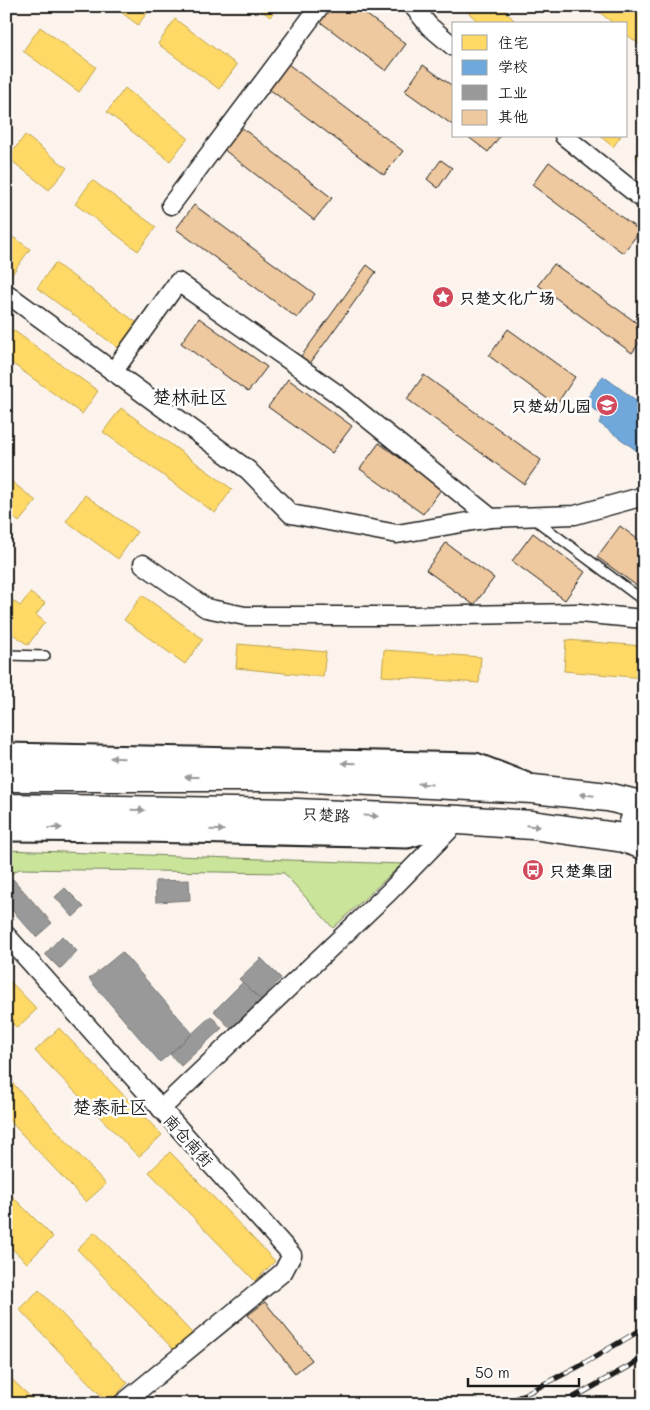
<svg xmlns="http://www.w3.org/2000/svg" width="650" height="1410" viewBox="0 0 650 1410" font-family="Mali,'LXGW WenKai TC',sans-serif">
  <style>
    .green { fill: #cae49a; stroke: #73805b }
    .homes { fill: #ffd966; stroke: #bba050 }
    .schools { fill: #6fa8dc; stroke: #567ea2 }
    .industry { fill: #999; stroke: #747474 }
    .building { fill: #eec89e; stroke: #1c1c1c }
    .lines { fill: none; stroke-linecap: round; stroke-linejoin: round }
    .service-casing { stroke: #1c1c1c; stroke-width: 12 }
    .minor-casing { stroke: #1c1c1c; stroke-width: 21 }
    .secondary-casing { stroke: #1c1c1c; stroke-width: 29 }
    .trunk-casing { stroke: #1c1c1c; stroke-width: 31 }
    .service { stroke: #fff; stroke-width: 9 }
    .minor { stroke: #fff; stroke-width: 18 }
    .secondary { stroke: #fff; stroke-width: 25 }
    .trunk { stroke: #fff; stroke-width: 28 }
    .rail-casing { stroke: #1c1c1c; stroke-width: 5.5 }
    .rail { stroke: #fff; stroke-width: 4; stroke-dasharray: 11; stroke-linecap: butt }
    .oneway { fill: #999 }
    .labels { text-anchor: middle; dominant-baseline: central; stroke-width: 5; stroke-linejoin: round; paint-order: stroke }
    .poi-label { font-size: 16px; font-weight: bold; fill: #1c1c1c; stroke: #fff; text-anchor: start }
    .street-label { font-size: 16px; fill: #1c1c1c; stroke: #fff }
    .quarter-label { font-size: 19px; fill: #1c1c1c; stroke: #fff }
  </style>
  <rect width="100%" height="100%" fill="#fcf4ec"/>
  <filter id="ink" filterUnits="userSpaceOnUse"><feTurbulence type="fractalNoise" baseFrequency=".02" numOctaves="2"/><feDisplacementMap in="SourceGraphic" scale="10" xChannelSelector="R" yChannelSelector="G"/><feConvolveMatrix kernelMatrix="1 2 1 2 8 2 1 2 1" color-interpolation-filters="sRGB"/></filter>
  <g filter="url(#ink)">
    <path class="green" d="M 6,850 L 402,864 L 333,928 L 284,873 L 19,869 L 6,877 Z"/>
    <g class="homes">
      <path d="M 113,6 L 152,6 L 138,25 Z"/>
      <path d="M 256,6 L 278,6 L 270,17 Z"/>
      <path d="M 462,6 L 500,6 L 518,24 L 480,24 Z"/>
      <path d="M 592,6 L 640,6 L 644,9 L 644,48 L 626,34 L 626,24 L 614,24 Z"/>
      <path d="M 175,19 L 237,65 L 219,89 L 158,44 Z"/>
      <path d="M 40,27 L 96,67 L 79,92 L 23,51 Z"/>
      <path d="M 125,88 L 188,138 L 170,161 L 107,112 Z"/>
      <path d="M 25,135 L 67,168 L 49,190 L 8,158 Z"/>
      <path d="M 600,136 L 621,136 L 613,147 Z"/>
      <path d="M 644,147 L 644,163 L 636,156 Z"/>
      <path d="M 92,180 L 156,227 L 138,251 L 75,204 Z"/>
      <path d="M 6,232 L 30,249 L 10,277 L 6,274 Z"/>
      <path d="M 55,263 L 144,328 L 125,353 L 37,288 Z"/>
      <path d="M 13,330 L 98,391 L 82,414 L 6,359 L 6,339 Z"/>
      <path d="M 121,408 L 232,489 L 215,513 L 103,432 Z"/>
      <path d="M 6,477 L 36,501 L 19,522 L 6,511 Z"/>
      <path d="M 85,495 L 137,532 L 118,559 L 66,521 Z"/>
      <path d="M 30,593 L 45,603 L 36,615 L 45,622 L 28,645 L 6,629 L 6,602 L 9,598 L 20,606 Z"/>
      <path d="M 142,595 L 203,639 L 185,664 L 124,620 Z"/>
      <path d="M 566,640 L 644,646 L 644,678 L 564,671 Z"/>
      <path d="M 238,644 L 326,652 L 323,677 L 236,668 Z"/>
      <path d="M 384,650 L 481,657 L 479,683 L 382,676 Z"/>
      <path d="M 6,977 L 37,1009 L 17,1028 L 6,1017 Z"/>
      <path d="M 59,1028 L 162,1135 L 139,1157 L 35,1051 Z"/>
      <path d="M 6,1076 L 106,1184 L 86,1202 L 6,1117 Z"/>
      <path d="M 170,1152 L 275,1261 L 255,1281 L 149,1172 Z"/>
      <path d="M 6,1190 L 53,1237 L 27,1263 L 6,1243 Z"/>
      <path d="M 95,1232 L 192,1333 L 174,1350 L 77,1249 Z"/>
      <path d="M 39,1290 L 128,1383 L 108,1403 L 19,1309 Z"/>
      <path d="M 6,1374 L 38,1404 L 6,1404 Z"/>
    </g>
    <path class="schools" d="M 603,376 L 644,406 L 644,456 L 599,423 L 603,416 L 584,402 Z"/>
    <g class="industry">
      <path d="M 13,879 L 52,923 L 36,937 L 6,903 L 6,885 Z"/>
      <path d="M 189,880 L 190,900 L 156,902 L 155,881 Z"/>
      <path d="M 65,888 L 84,907 L 73,917 L 55,897 Z"/>
      <path d="M 62,936 L 77,951 L 60,969 L 45,954 Z"/>
      <path d="M 122,952 L 193,1034 L 160,1062 L 89,979 Z"/>
      <path d="M 261,958 L 281,978 L 260,1000 L 239,979 Z"/>
      <path d="M 243,982 L 262,1001 L 232,1030 L 214,1011 Z"/>
      <path d="M 211,1016 L 222,1028 L 181,1066 L 170,1054 Z"/>
    </g>
    <g class="building">
      <path d="M 330,6 L 355,6 L 406,44 L 386,71 L 319,21 Z"/>
      <path d="M 284,61 L 403,151 L 384,175 L 265,86 Z"/>
      <path d="M 423,65 L 454,87 L 454,126 L 405,91 Z"/>
      <path d="M 241,127 L 332,198 L 314,220 L 223,149 Z"/>
      <path d="M 467,136 L 500,136 L 488,152 Z"/>
      <path d="M 441,160 L 452,168 L 438,188 L 427,179 Z"/>
      <path d="M 549,162 L 640,231 L 623,253 L 532,185 Z"/>
      <path d="M 194,205 L 315,294 L 297,318 L 176,229 Z"/>
      <path d="M 554,264 L 644,328 L 644,336 L 632,353 L 538,285 Z"/>
      <path d="M 367,265 L 376,272 L 306,369 L 297,362 Z"/>
      <path d="M 199,318 L 267,367 L 248,392 L 181,343 Z"/>
      <path d="M 508,329 L 575,377 L 556,405 L 489,356 Z"/>
      <path d="M 424,375 L 541,460 L 524,484 L 407,399 Z"/>
      <path d="M 288,379 L 352,426 L 332,453 L 268,407 Z"/>
      <path d="M 379,443 L 442,488 L 423,514 L 360,469 Z"/>
      <path d="M 620,526 L 644,544 L 644,591 L 597,557 Z"/>
      <path d="M 533,533 L 585,572 L 565,600 L 512,561 Z"/>
      <path d="M 446,543 L 494,578 L 474,605 L 426,570 Z"/>
      <path d="M 265,1302 L 312,1360 L 295,1373 L 248,1315 Z"/>
    </g>
    <g class="lines">
      <g class="service-casing">
        <g id="service">
          <path d="M 534,519 L 644,601"/>
          <path d="M 6,655 L 45,656"/>
        </g>
      </g>
      <g class="minor-casing">
        <g id="minor">
          <path d="M 413,6 L 429,26 L 454,47"/>
          <path d="M 564,136 L 644,200"/>
          <path d="M 171,205 L 320,6"/>
          <path d="M 6,293 L 248,470 L 291,514 L 397,534 L 491,518 L 575,515 L 644,496"/>
          <path d="M 113,372 L 178,282 L 336,393 L 491,518"/>
          <path d="M 143,564 L 206,608 L 245,616 L 410,616 L 579,613 L 644,619"/>
          <path d="M 631,844 L 624,838 L 635,803 L 641,799"/>
          <path d="M 6,935 L 292,1255 L 283,1272 L 122,1404"/>
          <path d="M 161,1109 L 389,892 L 457,822"/>
        </g>
      </g>
      <g class="secondary-casing">
        <g id="secondary">
          <path d="M 6,756 L 475,766 L 524,785"/>
          <path d="M 6,828 L 144,829 L 407,835 L 452,822"/>
        </g>
      </g>
      <g class="trunk-casing">
        <g id="trunk">
          <path d="M 6,777 L 289,777 L 533,789 L 608,797 L 644,806"/>
          <path d="M 6,808 L 296,813 L 459,820 L 532,825 L 624,838 L 644,845"/>
        </g>
      </g>
      <use href="#service" class="service"/>
      <use href="#minor" class="minor"/>
      <use href="#secondary" class="secondary"/>
      <use href="#trunk" class="trunk"/>
      <g class="rail-casing">
        <g id="rail">
          <path d="M 506,1404 L 581,1365 L 644,1328"/>
          <path d="M 562,1404 L 644,1358"/>
        </g>
      </g>
      <use href="#rail" class="rail"/>
    </g>
    <defs><path id="oneway-solid" d="M-6-.8H1V-3.2L6.5 0L1 3.2V.8H-6Z" transform="scale(1.25)"/></defs>
    <g class="oneway">
      <use href="#oneway-solid" transform="translate(117 758) rotate(-179)"/>
      <use href="#oneway-solid" transform="translate(349 763) rotate(-179)"/>
      <use href="#oneway-solid" transform="translate(192 777) rotate(180)"/>
      <use href="#oneway-solid" transform="translate(425 784) rotate(-177)"/>
      <use href="#oneway-solid" transform="translate(587 795) rotate(-174)"/>
      <use href="#oneway-solid" transform="translate(138 810) rotate(1)"/>
      <use href="#oneway-solid" transform="translate(371 816) rotate(3)"/>
      <use href="#oneway-solid" transform="translate(533 826) rotate(6)"/>
      <use href="#oneway-solid" transform="translate(55 828)"/>
      <use href="#oneway-solid" transform="translate(217 830) rotate(1)"/>
    </g>
  </g>
  <defs>
    <g id="sight-disc" transform="scale(1.125)"><circle r="9.5" fill="#d1495b" stroke="#fff"/><path d="M0-6L1.8-2.2L6-1.7L2.9 1.2L3.7 5.4L0 3.3L-3.7 5.4L-2.9 1.2L-6-1.7L-1.8-2.2Z" fill="#fff"/></g>
    <g id="school-disc" transform="scale(1.125)"><circle r="9.5" fill="#d1495b" stroke="#fff"/><path d="M0-5L7-2L0 1L-7-2ZM-4 1L0 2.5L4 1V4Q0 6-4 4Z" fill="#fff"/></g>
    <g id="bus-disc" transform="scale(1.125)"><circle r="9.5" fill="#d1495b" stroke="#fff"/><path d="M-5-6H5V4H4V6H2V4H-2V6H-4V4H-5ZM-3.5-4V0h7V-4ZM-3.5 1.2v1.5H-2V1.2ZM2 1.2v1.5H3.5V1.2Z" fill="#fff"/></g>
  </defs>
  <g fill-rule="evenodd">
    <use href="#sight-disc" x="443" y="297"/>
    <use href="#school-disc" x="607" y="405"/>
    <use href="#bus-disc" x="533" y="870"/>
  </g>
  <g class="labels">
    <g class="poi-label">
      <text x="459" y="297">只楚文化广场</text>
      <text x="591" y="405" text-anchor="end">只楚幼儿园</text>
      <text x="549" y="870">只楚集团</text>
    </g>
    <g class="street-label">
      <text transform="translate(326 814) rotate(3)">只楚路</text>
      <text transform="translate(189 1140) rotate(48)">南仓南街</text>
    </g>
    <g class="quarter-label">
      <text x="190" y="396">楚林社区</text>
      <text x="110" y="1106">楚泰社区</text>
    </g>
  </g>
  <rect width="650" height="1410" fill="none" stroke="#fff" stroke-width="25"/>
  <rect x="12" y="12" width="625" height="1385" fill="none" stroke="#1c1c1c" stroke-width="2" filter="url(#ink)"/>
  <rect x="452" y="22" width="175" height="115" fill="#ffffff" stroke="#a4a4a4"/>
  <rect x="462" y="35" width="25" height="15" fill="#ffd966" stroke="#a4a4a4"/>
  <text x="498" y="48" font-size="15" fill="#1c1c1c">住宅</text>
  <rect x="462" y="60" width="25" height="15" fill="#6fa8dc" stroke="#a4a4a4"/>
  <text x="498" y="72" font-size="15" fill="#1c1c1c">学校</text>
  <rect x="462" y="85" width="25" height="15" fill="#999999" stroke="#a4a4a4"/>
  <text x="498" y="98" font-size="15" fill="#1c1c1c">工业</text>
  <rect x="462" y="110" width="25" height="15" fill="#eec89e" stroke="#a4a4a4"/>
  <text x="498" y="122" font-size="15" fill="#1c1c1c">其他</text>
  <path d="M468 1378v8h111v-8" fill="none" stroke="#1c1c1c" stroke-width="2.5"/>
  <text x="475" y="1378" font-size="15" fill="#1c1c1c" stroke="#ffffff" stroke-width="4" paint-order="stroke">50 m</text>
</svg>
